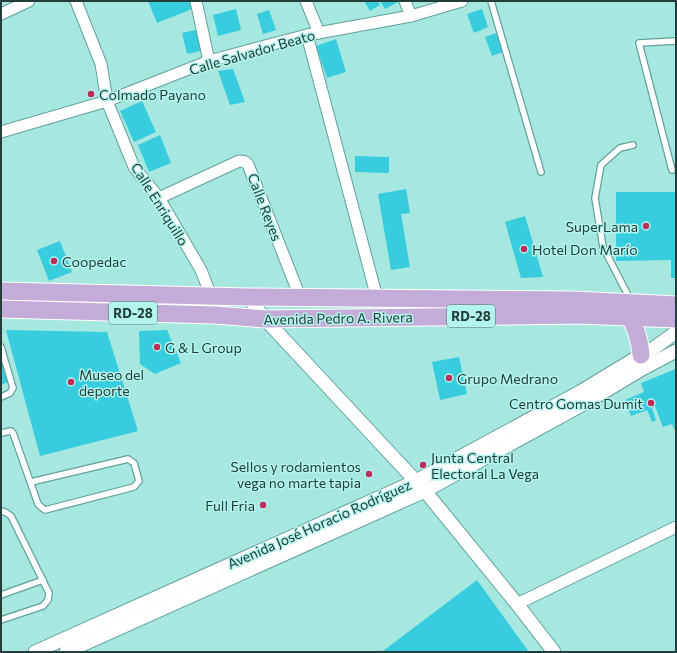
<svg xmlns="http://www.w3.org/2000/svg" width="677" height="653" viewBox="0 0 677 653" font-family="Commissioner,sans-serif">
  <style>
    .building { fill: #37cddf }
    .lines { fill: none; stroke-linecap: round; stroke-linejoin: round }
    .service-casing { stroke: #61a19a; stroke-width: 8 }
    .minor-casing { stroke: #61a19a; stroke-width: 13 }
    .tertiary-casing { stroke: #61a19a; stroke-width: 15 }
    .primary-casing { stroke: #fff; stroke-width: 19 }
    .service { stroke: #fff; stroke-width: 5.5 }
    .minor { stroke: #fff; stroke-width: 11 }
    .tertiary { stroke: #fff; stroke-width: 13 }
    .primary { stroke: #c3acd8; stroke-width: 17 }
    .poi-dot { fill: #bc2d5a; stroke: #b3f5ed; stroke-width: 1.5 }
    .labels { text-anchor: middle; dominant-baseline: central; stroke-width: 3; stroke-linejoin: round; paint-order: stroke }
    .shield { fill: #b3f5ed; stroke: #4e7470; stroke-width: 1 }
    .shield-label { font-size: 13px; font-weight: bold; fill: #223d3a }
    .street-label { font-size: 14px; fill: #223d3a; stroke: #b3f5ed }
    .poi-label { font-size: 14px; fill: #223d3a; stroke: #b3f5ed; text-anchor: start }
  </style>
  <rect width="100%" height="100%" fill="#a6e7e0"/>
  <g class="building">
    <path d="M 148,1 L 189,1 L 192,9 L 157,23 Z"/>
    <path d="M 364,1 L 378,1 L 380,5 L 370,11 Z"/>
    <path d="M 380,1 L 397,1 L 398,2 L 385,9 Z"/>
    <path d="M 236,9 L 241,30 L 218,36 L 213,15 Z"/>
    <path d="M 482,9 L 488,27 L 474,33 L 467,14 Z"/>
    <path d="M 269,10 L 276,30 L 263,34 L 257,14 Z"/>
    <path d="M 196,30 L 201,51 L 187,54 L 182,33 Z"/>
    <path d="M 496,33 L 503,52 L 492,56 L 485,37 Z"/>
    <path d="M 336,39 L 346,72 L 327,78 L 316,46 Z"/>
    <path d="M 233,69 L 245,102 L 230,105 L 218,71 Z"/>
    <path d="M 142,101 L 156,132 L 134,142 L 120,111 Z"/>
    <path d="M 160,135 L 171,163 L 149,172 L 138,145 Z"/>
    <path d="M 355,156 L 389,157 L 389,173 L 355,172 Z"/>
    <path d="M 406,189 L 410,213 L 401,214 L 410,267 L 391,270 L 378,194 Z"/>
    <path d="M 616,192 L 676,192 L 676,278 L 671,278 L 671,260 L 616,261 Z"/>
    <path d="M 525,216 L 543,277 L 521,278 L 505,222 Z"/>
    <path d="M 60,241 L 72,272 L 49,281 L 37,250 Z"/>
    <path d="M 6,330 L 107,332 L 138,431 L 40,456 Z"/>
    <path d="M 167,330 L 181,363 L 155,374 L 140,364 L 139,331 Z"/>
    <path d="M 1,351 L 11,381 L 1,385 Z"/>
    <path d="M 459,357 L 467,394 L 440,400 L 432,362 Z"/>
    <path d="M 676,369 L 676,433 L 672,424 L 663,427 L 655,406 L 652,408 L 656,420 L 652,422 L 647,410 L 631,416 L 625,400 L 644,392 L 641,383 Z"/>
    <path d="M 477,580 L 529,652 L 385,652 L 383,651 Z"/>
  </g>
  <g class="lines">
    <g class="service-casing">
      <g id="service">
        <path d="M 491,1 L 541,172"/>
        <path d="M 672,170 L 639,43 L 676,41"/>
        <path d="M 631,301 L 603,247 L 595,198 L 601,165 L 620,148 L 633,145"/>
        <path d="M 1,347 L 13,388 L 10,393 L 1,397"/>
        <path d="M 1,433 L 11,431 L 13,433 L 38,504 L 41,507 L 45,510 L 134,487 L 139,481 L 134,463 L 128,459 L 31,482"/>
        <path d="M 1,511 L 5,512 L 11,516 L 49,593 L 48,600 L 43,606 L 1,620"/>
        <path d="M 1,595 L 43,580"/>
      </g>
    </g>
    <g class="minor-casing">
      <g id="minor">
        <path d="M 76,1 L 101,64 L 107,101 L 134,167 L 159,198 L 201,270 L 211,296 L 212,302"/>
        <path d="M 196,1 L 209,61"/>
        <path d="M 306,1 L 319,33"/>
        <path d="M 405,1 L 411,16"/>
        <path d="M 1,14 L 29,1"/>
        <path d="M 307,35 L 377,298"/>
        <path d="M 1,132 L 107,101 L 209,61 L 307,35 L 411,16 L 462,1"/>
        <path d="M 159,198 L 239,161 C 245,161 247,162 249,167 L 300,297"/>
        <path d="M 517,604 L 676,527"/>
      </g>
    </g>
    <g class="tertiary-casing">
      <g id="tertiary">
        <path d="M 248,297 L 265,319 L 425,491 L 517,604 L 554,652"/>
        <path d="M 35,652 L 416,481 L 580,392 L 641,355 L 654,348 L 672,335 L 676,331"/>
        <path d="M 66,652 L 425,491 L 587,402 L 642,369 L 676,351"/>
      </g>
    </g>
    <g class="primary-casing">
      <g id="primary">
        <path d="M 1,291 L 248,297 L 573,300 L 676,305"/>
        <path d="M 1,309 L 215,315 L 265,319 L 580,315 L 676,319"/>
        <path d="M 630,317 C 636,330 640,340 641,355"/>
      </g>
    </g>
    <use href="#service" class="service"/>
    <use href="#minor" class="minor"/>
    <use href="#tertiary" class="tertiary"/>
    <use href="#primary" class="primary"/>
  </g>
  <g class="poi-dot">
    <circle cx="91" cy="94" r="4"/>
    <circle cx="646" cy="226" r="4"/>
    <circle cx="524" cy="249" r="4"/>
    <circle cx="54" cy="261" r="4"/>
    <circle cx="157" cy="347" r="4"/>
    <circle cx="449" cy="378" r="4"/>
    <circle cx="71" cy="382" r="4"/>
    <circle cx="651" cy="403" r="4"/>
    <circle cx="423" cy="465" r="4"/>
    <circle cx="369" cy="474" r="4"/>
    <circle cx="263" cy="505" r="4"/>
  </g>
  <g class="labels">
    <g class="shield">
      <rect x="109" y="302" width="48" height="22" rx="3"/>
      <rect x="447" y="305" width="48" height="22" rx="3"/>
    </g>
    <g class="shield-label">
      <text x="133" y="313">RD-28</text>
      <text x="471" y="316">RD-28</text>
    </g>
    <g class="street-label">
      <text transform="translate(252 52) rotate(-16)">Calle Salvador Beato</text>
      <text transform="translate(160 204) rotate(58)">Calle Enriquillo</text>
      <text transform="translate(265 207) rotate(69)">Calle Reyes</text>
      <text transform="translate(338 318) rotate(-1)">Avenida Pedro A. Rivera</text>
      <text transform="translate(319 524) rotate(-24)">Avenida José Horacio Rodríguez</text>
    </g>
    <g class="poi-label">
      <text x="99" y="94">Colmado Payano</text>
      <text x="638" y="226" text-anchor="end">SuperLama</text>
      <text x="532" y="249">Hotel Don Marío</text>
      <text x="62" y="261">Coopedac</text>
      <text x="165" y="347">G &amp; L Group</text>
      <text x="79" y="374">Museo del<tspan x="79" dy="16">deporte</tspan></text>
      <text x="457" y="378">Grupo Medrano</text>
      <text x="643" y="403" text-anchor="end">Centro Gomas Dumit</text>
      <text x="431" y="457">Junta Central<tspan x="431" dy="16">Electoral La Vega</tspan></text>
      <text x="361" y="466" text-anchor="end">Sellos y rodamientos<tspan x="361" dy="16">vega no marte tapia</tspan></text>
      <text x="255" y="505" text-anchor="end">Full Fria</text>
    </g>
  </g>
  <rect width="677" height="653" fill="none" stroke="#223d3a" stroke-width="4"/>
</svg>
